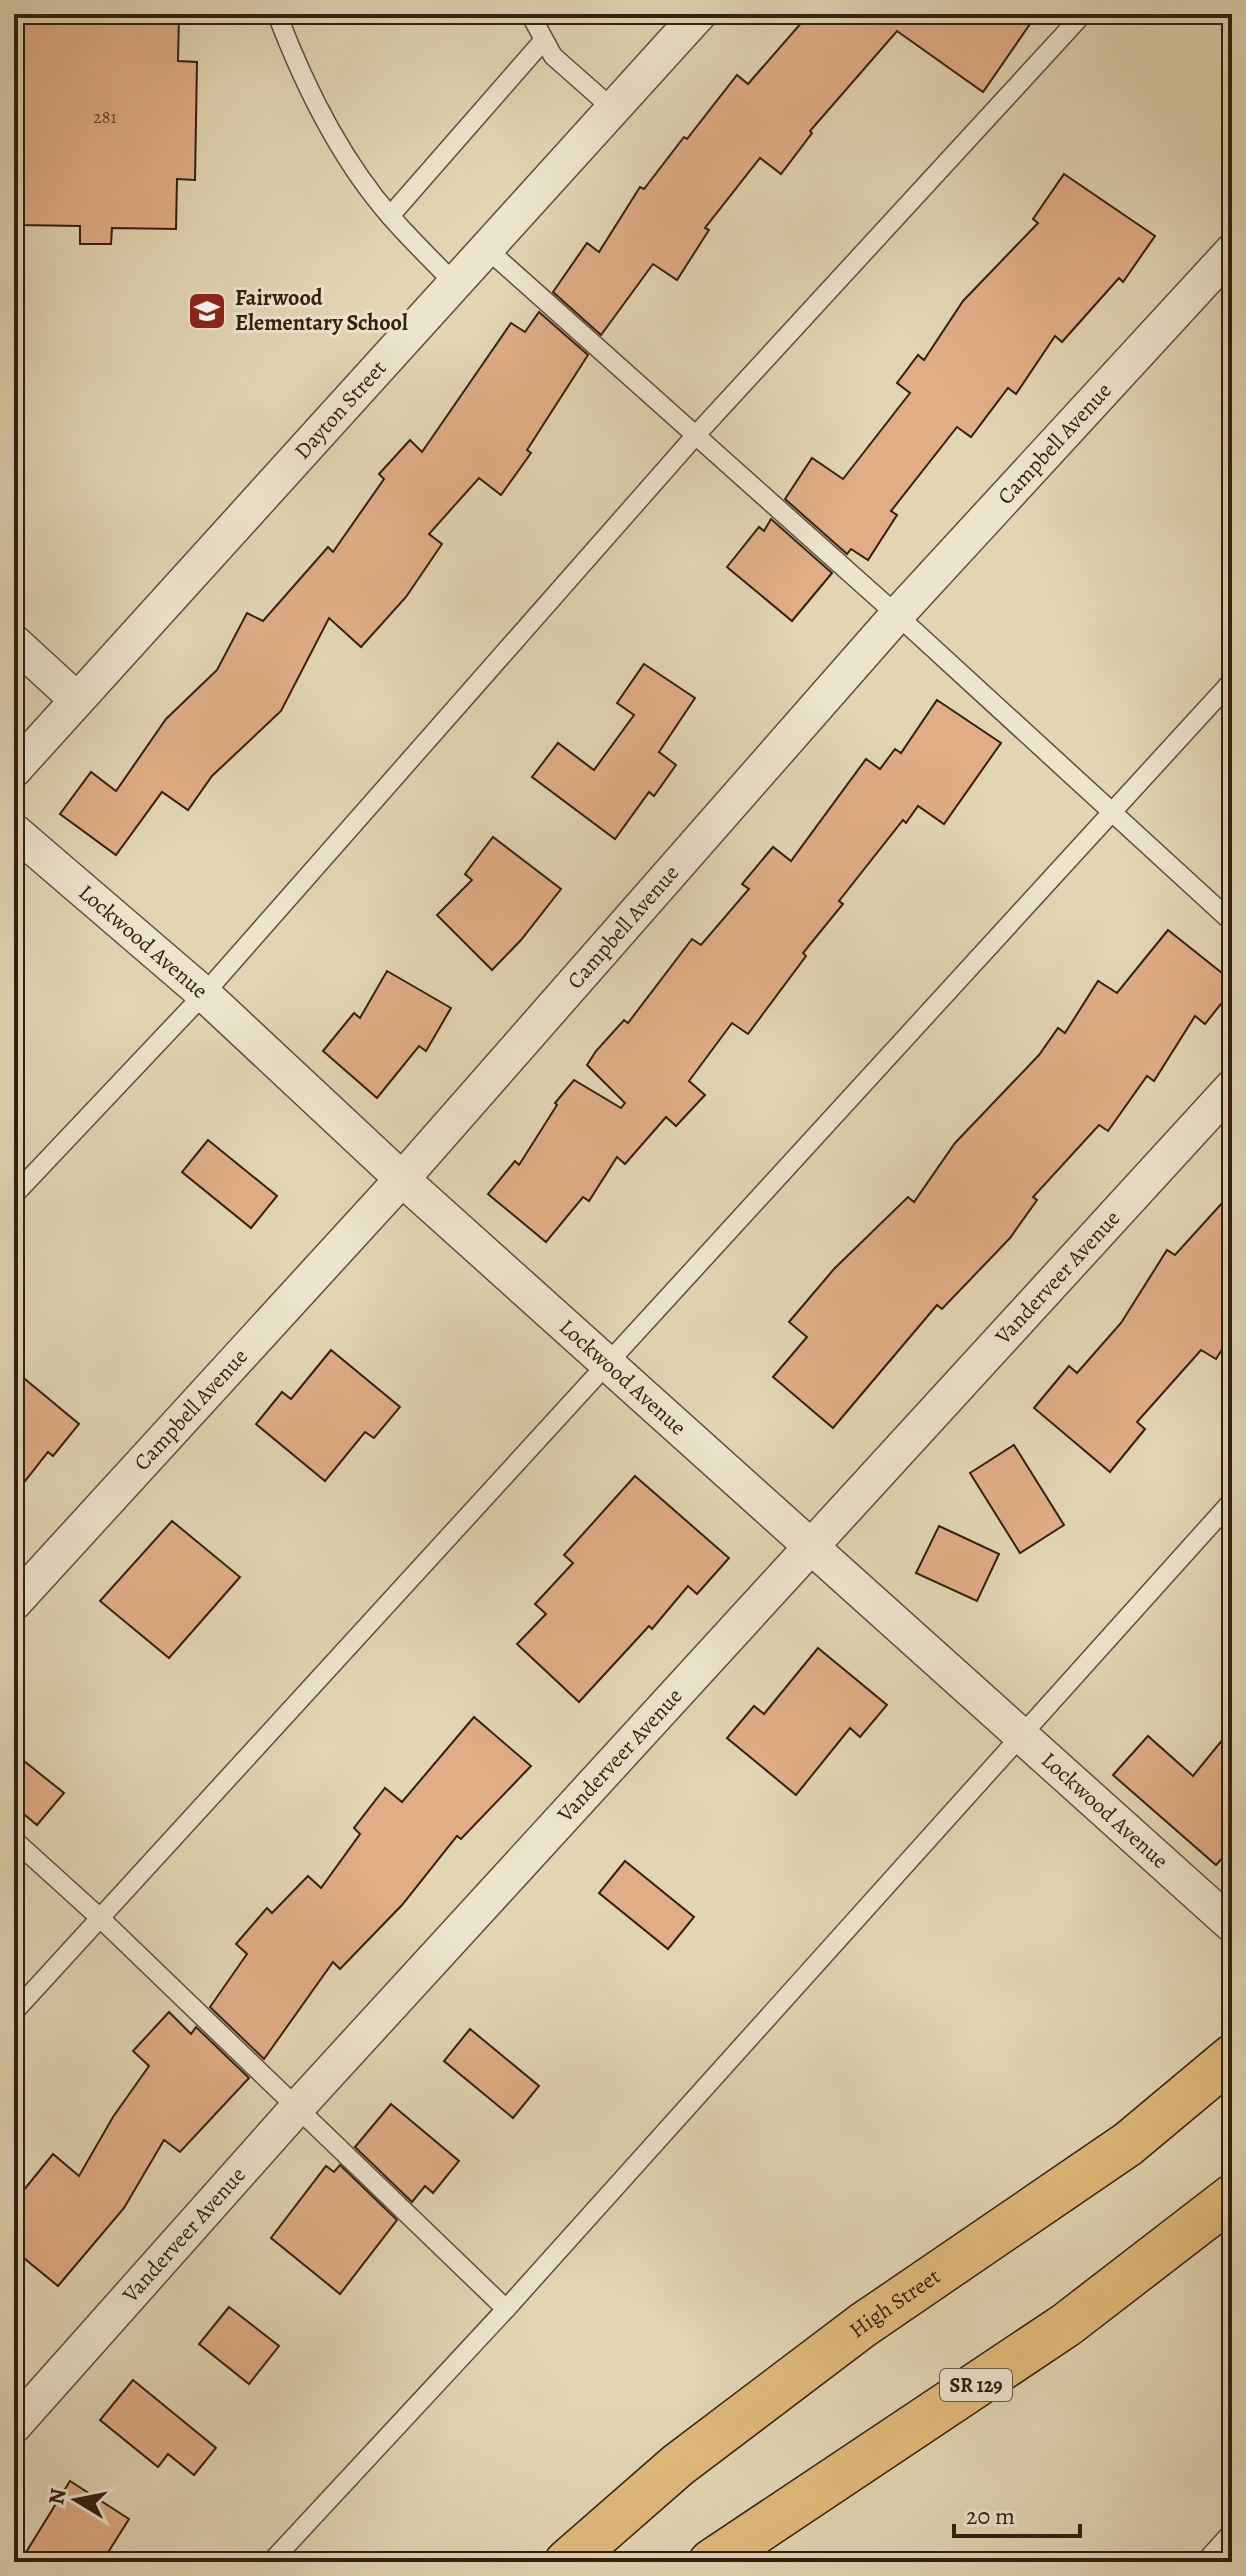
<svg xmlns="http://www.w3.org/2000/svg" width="1246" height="2576" viewBox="0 0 1246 2576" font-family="Alegreya,serif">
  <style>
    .building { fill: #e0ad85; stroke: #322011; stroke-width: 2 }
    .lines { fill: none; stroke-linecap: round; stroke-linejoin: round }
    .service-casing { stroke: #5e4d39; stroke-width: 21 }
    .minor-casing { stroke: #5e4d39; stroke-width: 37 }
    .trunk-casing { stroke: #322011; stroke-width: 47 }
    .service { stroke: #ece4cd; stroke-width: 18 }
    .minor { stroke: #ece4cd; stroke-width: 34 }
    .trunk { stroke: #e0ba79; stroke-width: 44 }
    .labels { text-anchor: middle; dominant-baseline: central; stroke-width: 6; stroke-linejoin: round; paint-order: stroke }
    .number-label { font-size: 18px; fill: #5e432e }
    .shield { fill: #ece4cd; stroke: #6a5b49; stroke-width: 2 }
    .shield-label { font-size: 20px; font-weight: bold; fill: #322011 }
    .poi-label { font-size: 22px; font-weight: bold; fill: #322011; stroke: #ece4cd; text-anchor: start }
    .street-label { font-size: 22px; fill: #322011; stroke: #ece4cd }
  </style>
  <rect width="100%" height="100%" fill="#e1d5b2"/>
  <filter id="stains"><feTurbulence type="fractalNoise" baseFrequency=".0025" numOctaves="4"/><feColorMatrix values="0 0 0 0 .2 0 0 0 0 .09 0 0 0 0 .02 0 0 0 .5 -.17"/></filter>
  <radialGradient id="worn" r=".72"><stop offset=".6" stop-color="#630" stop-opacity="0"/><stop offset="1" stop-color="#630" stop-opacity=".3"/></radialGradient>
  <g class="building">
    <path d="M 22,14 L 179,14 L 178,61 L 197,62 L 195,180 L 177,179 L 176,229 L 112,228 L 111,244 L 80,244 L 80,226 L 20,225 L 21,173 L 14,173 L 14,58 L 22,58 Z"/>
    <path d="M 809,14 L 1037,14 L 983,92 L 897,31 L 810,131 L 812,133 L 781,174 L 760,158 L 705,228 L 709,230 L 677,280 L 653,264 L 601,335 L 553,292 L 587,243 L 599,252 L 640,187 L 644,189 L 684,137 L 687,139 L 737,75 L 748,84 Z"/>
    <path d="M 1064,174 L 1155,236 L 1123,282 L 1119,278 L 1062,342 L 1055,336 L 1016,394 L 1008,388 L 971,437 L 957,427 L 891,511 L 897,515 L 868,560 L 851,549 L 847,554 L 785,499 L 812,458 L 843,479 L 910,393 L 897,383 L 918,355 L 924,360 L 963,301 L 1038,223 L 1033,219 Z"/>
    <path d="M 539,312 L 588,355 L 527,450 L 531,453 L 501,495 L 479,478 L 429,534 L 442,544 L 406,597 L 361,647 L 329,618 L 281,711 L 212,776 L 188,810 L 162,792 L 116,855 L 60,814 L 91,772 L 116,791 L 166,719 L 217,670 L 247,613 L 263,621 L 328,547 L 333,552 L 384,479 L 379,474 L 410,440 L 422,452 L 511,323 L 525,332 Z"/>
    <path d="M 771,519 L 832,573 L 792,621 L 727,567 L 759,527 L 764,531 Z"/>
    <path d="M 644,664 L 695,698 L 659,752 L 676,765 L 654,796 L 649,792 L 615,839 L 532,777 L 558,743 L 594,770 L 634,715 L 617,703 Z"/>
    <path d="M 937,700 L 1001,743 L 944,824 L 918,806 L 906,823 L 903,820 L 839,901 L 843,904 L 803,953 L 806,956 L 748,1034 L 732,1023 L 689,1081 L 705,1095 L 676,1126 L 666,1117 L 625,1164 L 617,1157 L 589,1201 L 583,1197 L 546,1242 L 488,1194 L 515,1161 L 519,1165 L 557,1105 L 555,1103 L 574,1080 L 621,1108 L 625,1103 L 587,1065 L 596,1051 L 624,1020 L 628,1023 L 692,939 L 701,945 L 749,889 L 742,884 L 773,847 L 791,861 L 866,759 L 880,769 L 895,749 L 901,753 Z"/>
    <path d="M 493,837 L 561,889 L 521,940 L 492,970 L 437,915 L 472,880 L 465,874 Z"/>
    <path d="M 1168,930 L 1232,981 L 1232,990 L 1205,1024 L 1195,1016 L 1154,1081 L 1147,1076 L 1108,1131 L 1099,1125 L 1033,1197 L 1037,1200 L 1010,1238 L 942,1309 L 937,1305 L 833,1428 L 773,1377 L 807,1337 L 789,1322 L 834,1269 L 908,1197 L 914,1202 L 955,1143 L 1039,1055 L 1058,1028 L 1065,1033 L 1098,981 L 1117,993 Z"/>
    <path d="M 387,971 L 451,1008 L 426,1051 L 419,1046 L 377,1098 L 323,1051 L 354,1013 L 360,1018 Z"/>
    <path d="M 208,1140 L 277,1196 L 251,1228 L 182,1172 Z"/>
    <path d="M 1232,1192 L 1232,1334 L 1216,1359 L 1201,1350 L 1137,1422 L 1145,1429 L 1110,1472 L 1034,1408 L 1069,1366 L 1077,1373 L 1121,1323 L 1167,1250 L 1175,1255 Z"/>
    <path d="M 331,1350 L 400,1407 L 374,1438 L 365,1432 L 325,1481 L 256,1424 L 282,1392 L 291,1399 Z"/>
    <path d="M 14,1370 L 79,1424 L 53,1456 L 48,1452 L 14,1495 Z"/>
    <path d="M 1014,1445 L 1064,1525 L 1020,1553 L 970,1473 Z"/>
    <path d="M 635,1476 L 729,1558 L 697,1594 L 688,1586 L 652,1629 L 649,1626 L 579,1702 L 517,1644 L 546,1614 L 535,1604 L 573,1563 L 564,1555 Z"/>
    <path d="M 172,1521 L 240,1577 L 169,1658 L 100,1601 Z"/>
    <path d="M 939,1526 L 999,1554 L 977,1601 L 916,1573 Z"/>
    <path d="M 818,1648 L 887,1705 L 860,1737 L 850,1728 L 796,1795 L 727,1738 L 754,1706 L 764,1714 Z"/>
    <path d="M 474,1717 L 531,1766 L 461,1839 L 457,1836 L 402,1905 L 340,1969 L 333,1962 L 264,2059 L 210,2007 L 247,1954 L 236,1944 L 267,1908 L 272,1913 L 308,1876 L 321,1888 L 360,1834 L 354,1828 L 385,1788 L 402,1802 Z"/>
    <path d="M 1232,1728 L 1232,1847 L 1216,1865 L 1113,1775 L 1148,1736 L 1193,1776 Z"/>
    <path d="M 14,1753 L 64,1793 L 37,1825 L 14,1806 Z"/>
    <path d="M 625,1861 L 694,1917 L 668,1949 L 599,1893 Z"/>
    <path d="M 169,2012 L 191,2034 L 196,2027 L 249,2078 L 180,2152 L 164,2140 L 124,2208 L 58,2286 L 14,2250 L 14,2202 L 53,2154 L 79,2176 L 113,2117 L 149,2066 L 133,2051 Z"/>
    <path d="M 470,2029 L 539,2086 L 513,2118 L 444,2061 Z"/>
    <path d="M 391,2104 L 459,2161 L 433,2193 L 425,2186 L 412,2202 L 355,2147 Z"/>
    <path d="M 340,2165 L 397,2220 L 340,2294 L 271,2238 L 326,2166 L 334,2172 Z"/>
    <path d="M 229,2307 L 279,2346 L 249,2384 L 199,2344 Z"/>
    <path d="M 133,2380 L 216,2448 L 194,2475 L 168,2454 L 158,2467 L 100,2420 Z"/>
    <path d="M 70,2481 L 129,2519 L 102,2562 L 20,2562 Z"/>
  </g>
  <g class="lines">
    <g class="service-casing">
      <g id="service">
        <path d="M 277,14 C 304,85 340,159 391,217 C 411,240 434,262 455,284"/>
        <path d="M 530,14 L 553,56 L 613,109"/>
        <path d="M 390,216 L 543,41"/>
        <path d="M 487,249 L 897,615 L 1232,922"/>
        <path d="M 14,1195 L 204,994 L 695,436 L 1083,14"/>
        <path d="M 14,1840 L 99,1917 L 506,2309"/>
        <path d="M 14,2012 L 1232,681"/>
        <path d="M 271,2562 L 506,2309 L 1232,1501"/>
        <path d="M 1205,2562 L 1232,2532"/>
      </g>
    </g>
    <g class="minor-casing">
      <g id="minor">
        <path d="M 14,642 L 76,699"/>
        <path id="s1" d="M 14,770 L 699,14"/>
        <path id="s2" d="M 14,831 L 204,994 L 402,1179 L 1232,1925"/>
        <path id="s3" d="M 14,1603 L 402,1179 L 897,615 L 1232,251"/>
        <path id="s4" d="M 14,2426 L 296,2109 L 1232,1087"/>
      </g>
    </g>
    <g class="trunk-casing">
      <g id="trunk">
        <path id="s5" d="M 567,2562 L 678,2465 L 863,2325 L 1128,2144 L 1232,2057"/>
        <path d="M 711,2562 L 1066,2325 L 1232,2197"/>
      </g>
    </g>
    <use href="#service" class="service"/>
    <use href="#minor" class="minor"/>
    <use href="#trunk" class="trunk"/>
  </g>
  <defs>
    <g id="school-square" transform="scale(2)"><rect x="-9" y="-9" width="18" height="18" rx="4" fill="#8f2418" stroke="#ece4cd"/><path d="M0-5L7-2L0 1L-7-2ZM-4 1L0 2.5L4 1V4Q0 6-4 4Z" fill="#fff"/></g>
  </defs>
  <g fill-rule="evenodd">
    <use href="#school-square" x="207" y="311"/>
  </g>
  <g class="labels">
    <g class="number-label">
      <text x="105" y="117">281</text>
    </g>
    <rect class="shield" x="940" y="2369" width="72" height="32" rx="6"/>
    <g class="shield-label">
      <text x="976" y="2385">SR 129</text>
    </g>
    <g class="poi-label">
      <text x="235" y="298">Fairwood<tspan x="235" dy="25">Elementary School</tspan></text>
    </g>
    <g class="street-label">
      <text stroke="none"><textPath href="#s1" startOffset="486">Dayton Street</textPath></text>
      <text stroke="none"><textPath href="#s3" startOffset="1558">Campbell Avenue</textPath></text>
      <text stroke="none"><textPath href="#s3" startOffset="910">Campbell Avenue</textPath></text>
      <text stroke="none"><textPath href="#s2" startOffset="170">Lockwood Avenue</textPath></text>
      <text stroke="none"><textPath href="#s4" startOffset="1552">Vanderveer Avenue</textPath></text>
      <text stroke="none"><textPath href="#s2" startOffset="818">Lockwood Avenue</textPath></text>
      <text stroke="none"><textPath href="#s3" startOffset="262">Campbell Avenue</textPath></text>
      <text stroke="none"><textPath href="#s4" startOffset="904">Vanderveer Avenue</textPath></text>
      <text stroke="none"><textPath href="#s2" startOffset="1466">Lockwood Avenue</textPath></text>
      <text stroke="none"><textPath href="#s4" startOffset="256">Vanderveer Avenue</textPath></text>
      <text stroke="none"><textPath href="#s5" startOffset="418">High Street</textPath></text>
    </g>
  </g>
  <rect width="1246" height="2576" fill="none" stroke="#e1d5b2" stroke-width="48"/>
  <rect x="16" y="16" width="1214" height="2544" fill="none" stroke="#322011" stroke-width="4"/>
  <rect x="24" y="24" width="1198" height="2528" fill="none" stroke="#322011" stroke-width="2"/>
  <g transform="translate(76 2500) rotate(280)" stroke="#ece4cd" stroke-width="6" paint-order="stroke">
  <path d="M0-6L14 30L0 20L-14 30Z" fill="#322011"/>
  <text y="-12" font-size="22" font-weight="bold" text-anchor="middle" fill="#322011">N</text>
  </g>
  <path d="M954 2524v12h126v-12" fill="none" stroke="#322011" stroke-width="4"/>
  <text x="966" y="2524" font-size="24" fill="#322011" stroke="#ece4cd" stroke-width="6" paint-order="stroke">20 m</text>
  <rect width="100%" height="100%" filter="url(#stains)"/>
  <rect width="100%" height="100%" fill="url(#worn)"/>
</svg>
